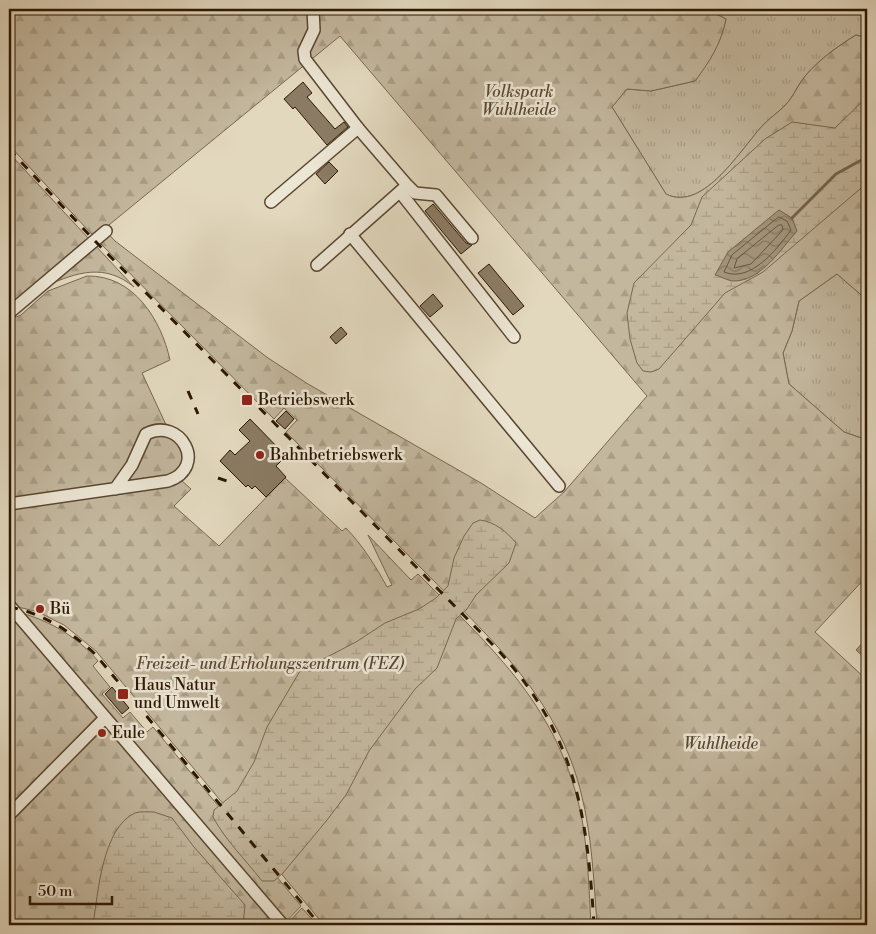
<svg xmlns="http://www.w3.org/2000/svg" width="876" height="934" viewBox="0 0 876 934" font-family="'Libre Bodoni',serif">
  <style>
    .grass { fill: url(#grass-tufts); stroke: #786750 }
    .forest { fill: url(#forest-firs); stroke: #786750; fill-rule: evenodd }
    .wetland { fill: url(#wetland-marsh); stroke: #786750; fill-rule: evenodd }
    .water { fill: url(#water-waves); stroke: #74634c }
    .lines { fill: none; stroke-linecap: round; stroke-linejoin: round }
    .shore { stroke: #685640; stroke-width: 1 }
    .stream { stroke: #74634c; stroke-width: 3 }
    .building { fill: #8b7b64; stroke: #2d1702 }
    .minor-casing { stroke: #5a4731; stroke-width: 14 }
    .minor { stroke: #ece6d5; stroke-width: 11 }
    .rail { stroke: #2d1702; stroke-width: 3; stroke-dasharray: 9 9; stroke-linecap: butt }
    .poi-dot { fill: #8f2418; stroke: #ece6d5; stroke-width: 2 }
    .labels { text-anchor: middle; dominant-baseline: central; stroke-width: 5; stroke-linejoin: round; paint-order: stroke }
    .park-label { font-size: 16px; font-style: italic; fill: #5a4731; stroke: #ece6d5 }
    .poi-label { font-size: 16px; fill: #2d1702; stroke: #ece6d5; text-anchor: start }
  </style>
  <defs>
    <pattern id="grass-tufts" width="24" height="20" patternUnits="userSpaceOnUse" patternTransform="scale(1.25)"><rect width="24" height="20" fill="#c3b79e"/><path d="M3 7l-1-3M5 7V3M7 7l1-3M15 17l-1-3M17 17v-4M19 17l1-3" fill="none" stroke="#a89d86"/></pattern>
    <pattern id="forest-firs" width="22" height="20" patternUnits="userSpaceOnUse" patternTransform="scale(1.25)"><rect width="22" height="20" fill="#c3b79e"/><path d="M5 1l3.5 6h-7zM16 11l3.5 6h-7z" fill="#a89d86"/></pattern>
    <pattern id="wetland-marsh" width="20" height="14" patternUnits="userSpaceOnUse" patternTransform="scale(1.25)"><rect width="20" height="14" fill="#c3b79e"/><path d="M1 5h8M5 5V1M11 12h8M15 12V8" fill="none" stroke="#a89d86"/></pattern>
    <pattern id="water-waves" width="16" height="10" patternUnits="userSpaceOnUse" patternTransform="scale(1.25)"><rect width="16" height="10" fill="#a4967e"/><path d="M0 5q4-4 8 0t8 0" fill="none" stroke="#867965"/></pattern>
  </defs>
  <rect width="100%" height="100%" fill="#e2d8be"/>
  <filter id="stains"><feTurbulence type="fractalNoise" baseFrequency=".004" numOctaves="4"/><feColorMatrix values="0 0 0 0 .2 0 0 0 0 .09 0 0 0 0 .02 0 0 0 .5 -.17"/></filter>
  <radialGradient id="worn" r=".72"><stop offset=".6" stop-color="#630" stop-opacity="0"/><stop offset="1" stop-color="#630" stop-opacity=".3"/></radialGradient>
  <g class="grass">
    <path d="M 706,9 L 867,9 L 867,38 L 856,35 C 838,46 820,59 806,75 C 799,83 795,93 789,101 C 782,110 772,116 764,124 C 742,147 704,213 666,194 L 612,107 L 627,89 L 651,91 L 695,81 C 709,61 721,44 726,19 Z"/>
    <path d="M 837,274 L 867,300 L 867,440 L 844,432 L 789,384 L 783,353 L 792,331 L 799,301 Z"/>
  </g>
  <g class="forest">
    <path d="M 9,9 L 706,9 L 726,19 C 721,44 710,61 695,81 L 651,91 L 627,89 L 612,107 L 666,194 C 704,213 742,147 764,124 C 772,116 782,110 789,101 C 795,93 799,83 806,75 C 820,59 838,46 856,35 L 867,38 L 867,300 L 837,274 L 799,301 L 792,331 L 783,353 L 789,384 L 844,432 L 867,440 L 867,576 L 815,632 L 867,680 L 867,925 L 597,925 C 593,869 591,812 570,758 C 541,683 482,630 427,574 C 380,527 333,479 286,432 L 297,420 L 284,408 L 274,419 L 98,241 L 9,145 ZM 340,36 L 647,396 L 564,492 L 535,518 L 481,483 L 308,384 L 268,358 L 115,241 L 104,229 Z"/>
    <path d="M 9,153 L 90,240 L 9,309 Z"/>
    <path d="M 94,244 L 134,287 C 105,263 77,272 46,286 Z"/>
    <path d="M 87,276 C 133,275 161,319 170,360 L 142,373 L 167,427 L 183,449 L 181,480 L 191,489 L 174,506 L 219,546 L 285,478 L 342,531 L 346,528 C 363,546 375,565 387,587 L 392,585 L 368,535 L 411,580 L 418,574 C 494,650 560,708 582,819 C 588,854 589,890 591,925 L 324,925 L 96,651 L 64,625 L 42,614 L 44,609 L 37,606 L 35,611 L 9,605 L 9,320 L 21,315 L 48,291 Z"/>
    <path d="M 9,610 C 43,617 75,634 98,661 L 93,666 L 110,687 L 102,694 L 123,718 L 130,712 L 147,732 L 153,727 L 301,906 L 283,925 L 9,925 Z"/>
    <path d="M 302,908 L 317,925 L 286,925 Z"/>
  </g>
  <g class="wetland">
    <path d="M 867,97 L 867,183 L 763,272 L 725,293 L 659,369 L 651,372 L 643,371 L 637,363 L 630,339 L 627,313 L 634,283 L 691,225 L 702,197 L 765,139 L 792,122 L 835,128 ZM 797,231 L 757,274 L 728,252 L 749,237 Z"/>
    <path d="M 480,520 C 495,522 507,532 516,543 L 509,563 L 476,595 L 467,609 L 456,619 L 437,668 L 415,689 L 369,751 L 346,795 L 327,820 L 283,873 L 274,881 L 262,881 C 245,859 226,841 213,817 L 214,810 L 237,791 L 254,762 L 267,727 L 300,671 L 356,642 L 385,623 L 419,609 L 436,598 L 448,586 L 454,558 L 464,536 L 473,523 Z"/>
    <path d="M 154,812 L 172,818 L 194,847 L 245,905 L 243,925 L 93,925 C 98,894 102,828 135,813 C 140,811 149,812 154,812 Z"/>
  </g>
  <g class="water">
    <path d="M 779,210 L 792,218 L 797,231 C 781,249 761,281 734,281 C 728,281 720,276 715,275 L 728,252 Z"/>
    <path d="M 867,638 L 867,660 L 856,650 Z"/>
  </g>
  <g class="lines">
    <g class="shore">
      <path d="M 779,217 L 787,221 L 791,230 C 777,249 751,283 724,272 L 732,255 Z"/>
      <path d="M 779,225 L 782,225 L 783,230 L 751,264 L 734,268 L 737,259 Z"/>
    </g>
    <path class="stream" d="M 792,218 L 836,174 L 867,157"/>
  </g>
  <g class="building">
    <path d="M 303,82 L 312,93 L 307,97 L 335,129 L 344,122 L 348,127 L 327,145 L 295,107 L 293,109 L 284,99 Z"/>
    <path d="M 329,162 L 338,171 L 325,184 L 316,174 Z"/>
    <path d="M 433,204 L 466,243 L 472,245 L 461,254 L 425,211 Z"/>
    <path d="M 489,264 L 524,306 L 513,315 L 478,273 Z"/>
    <path d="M 433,294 L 443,306 L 430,317 L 420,306 Z"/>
    <path d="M 341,327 L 347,334 L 336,344 L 330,337 Z"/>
    <path d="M 286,411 L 294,419 L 285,429 L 276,421 Z"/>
    <path d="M 250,419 L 286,456 L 276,466 L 286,477 L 266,497 L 255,486 L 252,489 L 248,485 L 246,487 L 220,461 L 230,450 L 235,455 L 250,441 L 239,430 Z"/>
    <path d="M 112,687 L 129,708 L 122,714 L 105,694 Z"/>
  </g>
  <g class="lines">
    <g class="minor-casing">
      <g id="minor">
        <path d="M 313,9 L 314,30 L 304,51 L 305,59 L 358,128 L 407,185 L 415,193 L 436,195 L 472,238"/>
        <path d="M 400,192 L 514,337"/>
        <path d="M 271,202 L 358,128"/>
        <path d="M 350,234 L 559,486"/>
        <path d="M 317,265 L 404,188"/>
        <path d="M 9,313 L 106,231"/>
        <path d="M 9,504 L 168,481 C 209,467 180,416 146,434 L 132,465 L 115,489"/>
        <path d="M 9,605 L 283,925"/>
        <path d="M 9,815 L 105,718"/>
      </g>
    </g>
    <use href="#minor" class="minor"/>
    <g class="rail">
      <path d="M 9,149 L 94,240 L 497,649 C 576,735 587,813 594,925"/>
      <path d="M 188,391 L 198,414"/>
      <path d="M 218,478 L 230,482"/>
      <path d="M 9,607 C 43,613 70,631 95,654 L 320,925"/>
    </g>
  </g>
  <g class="poi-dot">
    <rect x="241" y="394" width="12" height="12" rx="2.5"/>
    <circle cx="260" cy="455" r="5"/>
    <circle cx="40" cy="609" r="5"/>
    <rect x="117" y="688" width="12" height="12" rx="2.5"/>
    <circle cx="102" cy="733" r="5"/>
  </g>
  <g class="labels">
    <g class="park-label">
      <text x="519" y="92">Volkspark<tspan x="519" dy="18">Wuhlheide</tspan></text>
      <text x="270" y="664">Freizeit- und Erholungszentrum (FEZ)</text>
      <text x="721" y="744">Wuhlheide</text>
    </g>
    <g class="poi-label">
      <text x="258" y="400">Betriebswerk</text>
      <text x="270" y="455">Bahnbetriebswerk</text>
      <text x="50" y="609">Bü</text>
      <text x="134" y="685">Haus Natur<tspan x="134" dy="18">und Umwelt</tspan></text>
      <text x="112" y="733">Eule</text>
    </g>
  </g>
  <rect width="876" height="934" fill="none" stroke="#e2d8be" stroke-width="30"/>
  <rect x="10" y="10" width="856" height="914" fill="none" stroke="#2d1702" stroke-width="2.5"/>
  <rect x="15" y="15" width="846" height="904" fill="none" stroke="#2d1702"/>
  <path d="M30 896v8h82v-8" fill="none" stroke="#2d1702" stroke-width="2.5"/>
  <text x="38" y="896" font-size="15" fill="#2d1702" stroke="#ece6d5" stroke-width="4" paint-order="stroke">50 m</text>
  <rect width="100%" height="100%" filter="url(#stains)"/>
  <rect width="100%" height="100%" fill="url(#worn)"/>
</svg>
